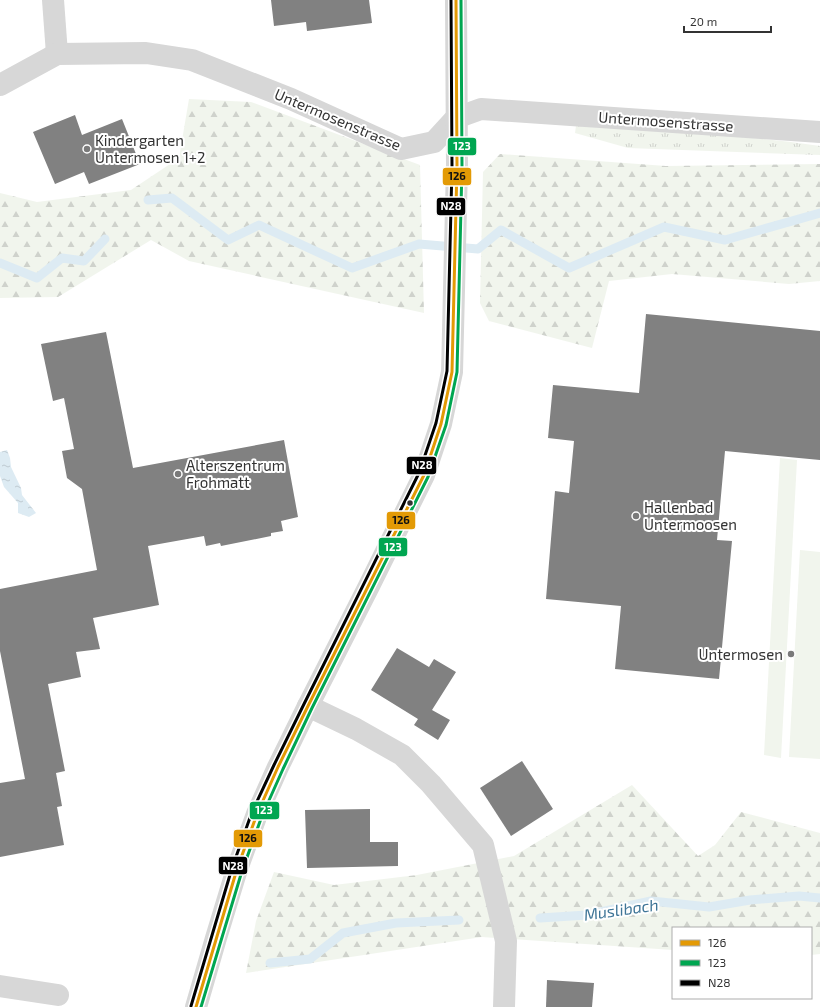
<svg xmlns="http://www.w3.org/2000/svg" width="820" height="1007" viewBox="0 0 820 1007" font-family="'Exo 2',sans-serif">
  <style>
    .grass { fill: url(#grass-tufts) }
    .forest { fill: url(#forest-firs) }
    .pitch { fill: #f1f5ed }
    .water { fill: url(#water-ripples) }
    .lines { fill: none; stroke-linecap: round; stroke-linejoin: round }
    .stream { stroke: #ddebf3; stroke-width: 9 }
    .building { fill: #818181 }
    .minor { stroke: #d7d7d7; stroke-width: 22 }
    .bus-1-casing { stroke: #fff; stroke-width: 6 }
    .bus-2-casing { stroke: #fff; stroke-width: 6 }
    .bus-3-casing { stroke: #fff; stroke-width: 6 }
    .bus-1 { stroke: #e39a05; stroke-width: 3 }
    .bus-2 { stroke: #00a651; stroke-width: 3 }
    .bus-3 { stroke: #000; stroke-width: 3 }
    .poi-dot { fill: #7a7a7a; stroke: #fff; stroke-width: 1.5 }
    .bus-dot { fill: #333; stroke: #fff; stroke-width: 1.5 }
    .labels { text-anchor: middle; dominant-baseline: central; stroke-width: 4; stroke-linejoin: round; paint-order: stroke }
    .street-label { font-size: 15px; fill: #333; stroke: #fff }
    .poi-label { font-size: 15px; fill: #333; stroke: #fff; text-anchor: start }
    .water-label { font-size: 16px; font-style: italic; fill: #3f7597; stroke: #fff }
    .line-badge { stroke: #fff; stroke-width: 1.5 }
    .badge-label { font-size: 11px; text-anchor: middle; font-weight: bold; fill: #fff }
    .pale-badge-label { font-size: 11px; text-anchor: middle; font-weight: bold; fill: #111 }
  </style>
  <defs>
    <pattern id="grass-tufts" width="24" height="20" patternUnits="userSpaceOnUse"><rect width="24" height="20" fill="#f1f5ed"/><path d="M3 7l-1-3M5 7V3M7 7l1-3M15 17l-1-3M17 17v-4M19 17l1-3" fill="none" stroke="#cfd2cc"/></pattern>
    <pattern id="forest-firs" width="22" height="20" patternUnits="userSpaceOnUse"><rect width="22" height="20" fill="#f1f5ed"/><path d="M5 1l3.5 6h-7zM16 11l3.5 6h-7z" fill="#cfd2cc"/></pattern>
    <pattern id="water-ripples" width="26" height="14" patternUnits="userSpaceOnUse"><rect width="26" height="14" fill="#ddebf3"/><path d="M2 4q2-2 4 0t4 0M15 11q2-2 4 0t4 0" fill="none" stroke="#becad1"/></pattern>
  </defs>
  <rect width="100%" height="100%" fill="#fff"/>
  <path class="grass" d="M 576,126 C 657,131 739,134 820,146 L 820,155 L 628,148 L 575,133 Z"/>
  <g class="forest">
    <path d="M 189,99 L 251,102 L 420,165 L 424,313 L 189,261 L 151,240 L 58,297 L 0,298 L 0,193 L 37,202 L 131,190 L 179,158 Z"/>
    <path d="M 500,154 L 666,166 L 820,164 L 820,281 L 789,284 L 672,274 L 609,281 L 592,348 L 489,321 L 480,303 L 483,172 Z"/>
    <path d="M 632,785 L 698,856 L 715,845 L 741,812 L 820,833 L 820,954 L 811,955 L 811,928 L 673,928 L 673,950 L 482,937 L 246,973 L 256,921 L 274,872 L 334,885 L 417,875 L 514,856 Z"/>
  </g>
  <g class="pitch">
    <path d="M 780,458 L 797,460 L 781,758 L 764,755 Z"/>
    <path d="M 800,550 L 820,552 L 820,759 L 789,757 Z"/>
  </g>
  <path class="water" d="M 7,450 L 10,458 L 11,467 L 21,488 L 22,495 L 36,513 L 29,517 L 18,513 L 18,503 L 4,487 L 0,476 L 0,452 Z"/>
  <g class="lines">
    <g class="stream">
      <path d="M 148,200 L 172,198 L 228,240 L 259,225 L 352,268 L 419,244 L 478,249 L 501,230 L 569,268 L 664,227 L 725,240 L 820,213"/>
      <path d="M 0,263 L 37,278 L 62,258 L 84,261 L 105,239"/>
      <path d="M 540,918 L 587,915 L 651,901 L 709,907 L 750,900 L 799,896 L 820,898"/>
      <path d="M 270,963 L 310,959 L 343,933 L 396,923 L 459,920"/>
    </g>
  </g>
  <g class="building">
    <path d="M 271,0 L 369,0 L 372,23 L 307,31 L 306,22 L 274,26 Z"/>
    <path d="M 75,115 L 82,135 L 122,119 L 140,164 L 89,184 L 84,172 L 55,184 L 33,132 Z"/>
    <path d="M 646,314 L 820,331 L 820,460 L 725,451 L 717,540 L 732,541 L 719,679 L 615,669 L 621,606 L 546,599 L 555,491 L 569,493 L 574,441 L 548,438 L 553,385 L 639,393 Z"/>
    <path d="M 106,332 L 133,468 L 284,440 L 298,517 L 281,521 L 283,531 L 271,533 L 271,536 L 221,546 L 220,543 L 206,546 L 204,536 L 148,546 L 159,605 L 93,618 L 100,649 L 76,652 L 81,677 L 48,684 L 65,771 L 56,773 L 62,806 L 57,807 L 64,845 L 0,857 L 0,783 L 25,779 L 0,651 L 0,589 L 97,570 L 82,489 L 67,478 L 62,451 L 74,449 L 64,398 L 53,401 L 41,344 Z"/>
    <path d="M 397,648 L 429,667 L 434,659 L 456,672 L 432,710 L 450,720 L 438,740 L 414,725 L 418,719 L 371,690 Z"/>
    <path d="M 522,761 L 553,809 L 511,836 L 480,788 Z"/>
    <path d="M 370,809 L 370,842 L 398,842 L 398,866 L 307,868 L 305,810 Z"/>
    <path d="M 547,980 L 594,983 L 592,1007 L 546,1007 Z"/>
  </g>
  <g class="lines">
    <g class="minor">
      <path d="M 53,0 L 57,54"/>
      <path d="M 0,85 L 57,54 L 146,53 L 192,60 L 291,99 L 401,149 L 434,142 L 456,118 L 481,109 L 820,132"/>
      <path d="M 308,706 L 356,729 L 402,755 L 431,784 L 483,845 L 506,941 L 504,1007"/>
      <path d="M 0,986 L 58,995"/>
      <path d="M 196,1007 L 216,938 L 237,869 L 257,814 L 278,767 L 308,706 L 369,586 L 424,475 L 441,424 L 452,372 L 457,166 L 456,0"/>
    </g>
    <g class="bus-1-casing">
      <path id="bus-1" d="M 196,1007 L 237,869 L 257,814 L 278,767 L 308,706 L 424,475 L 441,424 L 452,372 L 457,166 L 456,0"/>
    </g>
    <g class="bus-2-casing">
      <path id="bus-2" d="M 201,1007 L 242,871 L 262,816 L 283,769 L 312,708 L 428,477 L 446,425 L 457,372 L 462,166 L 461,0"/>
    </g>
    <g class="bus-3-casing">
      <path id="bus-3" d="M 191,1006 L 232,868 L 252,812 L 274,765 L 304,704 L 419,473 L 436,423 L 447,371 L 452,166 L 451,0"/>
    </g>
    <use href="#bus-1" class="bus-1"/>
    <use href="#bus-2" class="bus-2"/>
    <use href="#bus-3" class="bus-3"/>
  </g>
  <g class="poi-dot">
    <circle cx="87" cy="149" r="4"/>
    <circle cx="178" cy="474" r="4"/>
    <circle cx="636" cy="516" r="4"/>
    <circle cx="791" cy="654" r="4"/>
  </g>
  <circle class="bus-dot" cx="410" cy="503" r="3.5"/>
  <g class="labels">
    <g class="street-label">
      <text transform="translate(338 119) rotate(23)">Untermosenstrasse</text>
      <text transform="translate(666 121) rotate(4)">Untermosenstrasse</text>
    </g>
    <g class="poi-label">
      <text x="95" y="140">Kindergarten<tspan x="95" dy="17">Untermosen 1+2</tspan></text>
      <text x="186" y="465">Alterszentrum<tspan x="186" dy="17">Frohmatt</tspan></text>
      <text x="644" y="507">Hallenbad<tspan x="644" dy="17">Untermoosen</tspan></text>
      <text x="783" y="654" text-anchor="end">Untermosen</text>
    </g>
    <g class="water-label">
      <text transform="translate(621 909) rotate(-8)">Muslibach</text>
    </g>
  </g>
  <g class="line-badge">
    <rect x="447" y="137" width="30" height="19" rx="4" fill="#00a651"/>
    <rect x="442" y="167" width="30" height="19" rx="4" fill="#e39a05"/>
    <rect x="436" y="197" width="30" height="19" rx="4" fill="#000"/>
    <rect x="406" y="456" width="31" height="19" rx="4" fill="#000"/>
    <rect x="386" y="511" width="30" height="19" rx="4" fill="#e39a05"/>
    <rect x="378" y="537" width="30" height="20" rx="4" fill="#00a651"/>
    <rect x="249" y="801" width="31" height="19" rx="4" fill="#00a651"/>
    <rect x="233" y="829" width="30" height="19" rx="4" fill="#e39a05"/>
    <rect x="218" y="856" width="30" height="19" rx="4" fill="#000"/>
  </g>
  <g class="badge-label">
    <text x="462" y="150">123</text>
    <text x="451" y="210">N28</text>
    <text x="422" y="469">N28</text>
    <text x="393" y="551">123</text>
    <text x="264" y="814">123</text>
    <text x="233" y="870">N28</text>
  </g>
  <g class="pale-badge-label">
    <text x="457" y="180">126</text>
    <text x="401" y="524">126</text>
    <text x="248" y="842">126</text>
  </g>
  <rect x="672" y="927" width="140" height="72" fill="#ffffff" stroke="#adadad"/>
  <rect x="680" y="940" width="20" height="6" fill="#e39a05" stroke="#adadad"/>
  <text x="708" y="947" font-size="12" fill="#333333">126</text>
  <rect x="680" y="960" width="20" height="6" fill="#00a651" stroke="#adadad"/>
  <text x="708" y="967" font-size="12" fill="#333333">123</text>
  <rect x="680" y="980" width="20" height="6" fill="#000000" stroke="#adadad"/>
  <text x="708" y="987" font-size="12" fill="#333333">N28</text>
  <path d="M684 26v6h87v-6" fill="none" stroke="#333333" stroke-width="2"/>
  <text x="690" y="26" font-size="12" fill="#333333" stroke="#ffffff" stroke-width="3" paint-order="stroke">20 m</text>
</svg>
